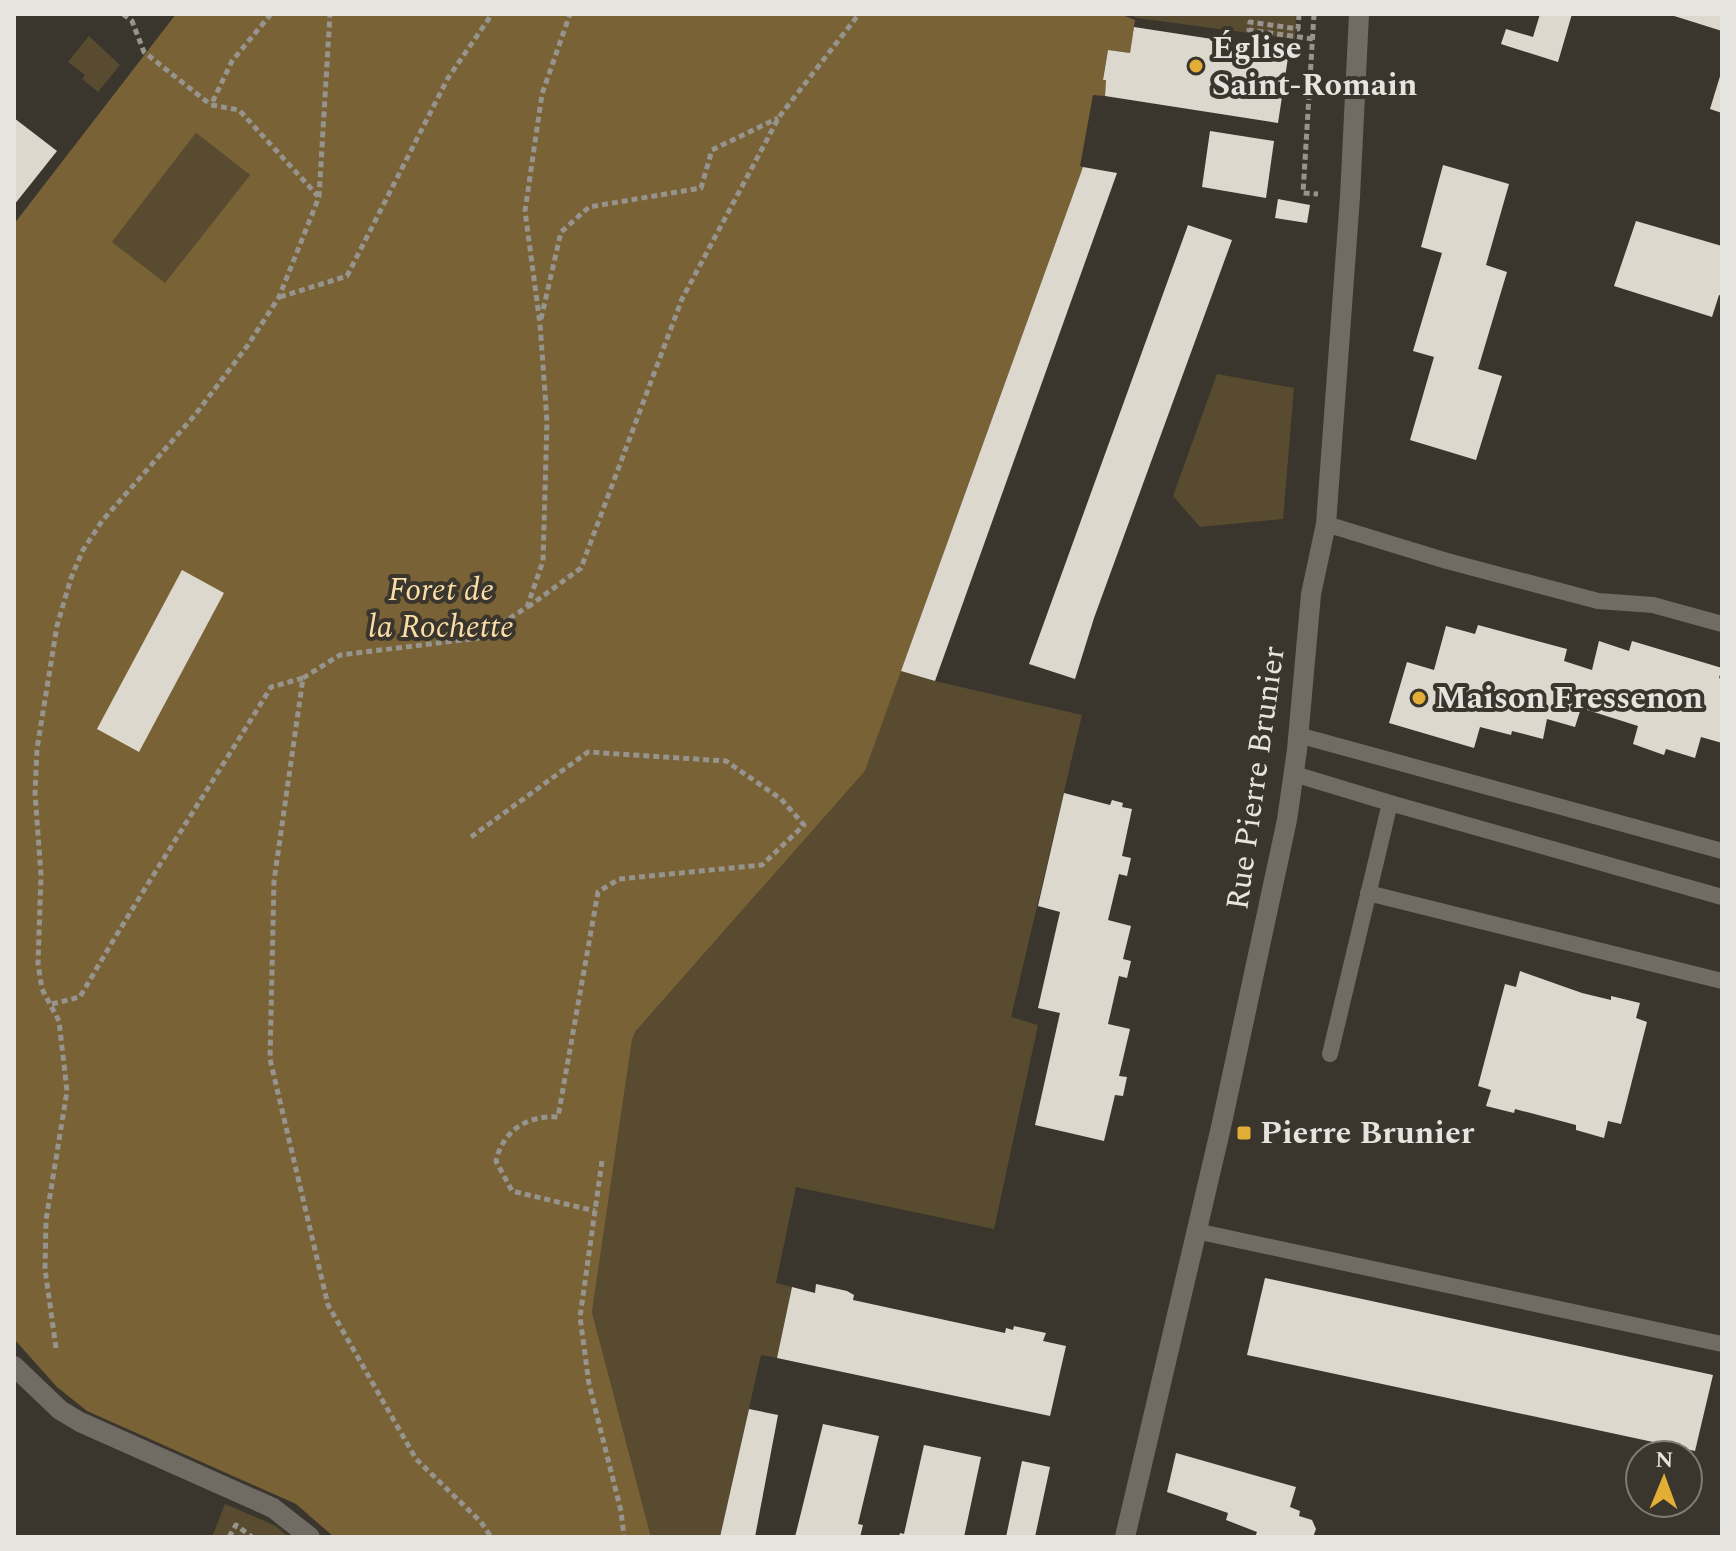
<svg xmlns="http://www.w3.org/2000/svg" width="1736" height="1551" viewBox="0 0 1736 1551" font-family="Spectral,serif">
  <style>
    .green { fill: #584b2f }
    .forest { fill: #786236; fill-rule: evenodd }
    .building { fill: #ddd8ce }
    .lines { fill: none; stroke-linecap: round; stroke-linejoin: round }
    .path { stroke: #97948e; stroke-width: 5; stroke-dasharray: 6 4; stroke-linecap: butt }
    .lane { stroke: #716c63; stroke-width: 16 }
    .street { stroke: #716c63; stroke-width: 20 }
    .poi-dot { fill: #e3ae35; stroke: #3a362e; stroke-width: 3 }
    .labels { text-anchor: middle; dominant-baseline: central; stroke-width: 8; stroke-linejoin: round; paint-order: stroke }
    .poi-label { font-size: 32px; font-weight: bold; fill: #e6e4df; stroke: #3a362e; text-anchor: start }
    .park-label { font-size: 32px; font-style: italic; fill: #fbdea6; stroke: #3a362e }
    .street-label { font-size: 32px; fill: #e6e4df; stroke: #3a362e }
  </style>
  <rect width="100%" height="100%" fill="#3a362e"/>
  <g class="green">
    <path d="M 1128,14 L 1296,14 L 1295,39 L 1137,18 Z"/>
    <path d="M 89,36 L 120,65 L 98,92 L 82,79 L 85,75 L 68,62 Z"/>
    <path d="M 196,133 L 250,175 L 165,284 L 111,243 Z"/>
    <path d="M 1217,374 L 1294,388 L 1283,519 L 1200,527 L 1173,496 Z"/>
    <path d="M 901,671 L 935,681 L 1082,715 L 1011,1017 L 1038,1025 L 994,1229 L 796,1187 L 776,1283 L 792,1287 L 777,1358 L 761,1355 L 720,1537 L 651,1537 L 592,1312 L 632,1040 L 635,1032 L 865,771 Z"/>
    <path d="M 225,1504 L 276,1526 L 288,1537 L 212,1537 Z"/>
  </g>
  <path class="forest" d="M 176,14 L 1120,14 L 1135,20 L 1130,53 L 1108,50 L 1103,79 L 1106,80 L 1105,96 L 1093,95 L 1080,166 L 1083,167 L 865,771 L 635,1032 L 632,1040 L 592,1312 L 651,1537 L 334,1537 L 296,1504 L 87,1411 L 57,1387 L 14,1339 L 14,224 ZM 196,133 L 250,175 L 165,283 L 112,242 Z"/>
  <g class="building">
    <path d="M 1540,14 L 1572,14 L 1558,62 L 1501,44 L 1506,29 L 1533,37 Z"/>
    <path d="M 1671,14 L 1722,14 L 1722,31 L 1671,15 Z"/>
    <path d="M 1134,27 L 1289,51 L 1278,123 L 1105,96 L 1106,80 L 1103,80 L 1108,50 L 1130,53 Z"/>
    <path d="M 1721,73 L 1722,74 L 1722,113 L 1710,109 Z"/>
    <path d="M 14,118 L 57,151 L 14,205 Z"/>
    <path d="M 1210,131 L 1274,141 L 1266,198 L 1202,187 Z"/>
    <path d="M 1443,165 L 1509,184 L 1486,265 L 1507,272 L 1478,369 L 1502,376 L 1476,460 L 1410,440 L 1434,357 L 1413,351 L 1442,253 L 1421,247 Z"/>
    <path d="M 1083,167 L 1117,173 L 935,681 L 901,671 Z"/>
    <path d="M 1278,199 L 1310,205 L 1307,223 L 1275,218 Z"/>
    <path d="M 1636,221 L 1722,246 L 1722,296 L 1719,295 L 1712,317 L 1614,286 Z"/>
    <path d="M 1188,225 L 1232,240 L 1094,618 L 1075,679 L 1029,664 Z"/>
    <path d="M 182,570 L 224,593 L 139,752 L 97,729 Z"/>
    <path d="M 1478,625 L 1567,649 L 1564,661 L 1592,670 L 1599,641 L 1629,651 L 1632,641 L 1722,668 L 1719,678 L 1722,679 L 1722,743 L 1701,737 L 1695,758 L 1666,749 L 1664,755 L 1633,744 L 1638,726 L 1581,708 L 1575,727 L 1547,719 L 1543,739 L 1512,731 L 1511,735 L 1480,727 L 1474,748 L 1389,723 L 1407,662 L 1434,670 L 1446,626 L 1475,634 Z"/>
    <path d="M 1064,793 L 1110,805 L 1112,800 L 1123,803 L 1122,807 L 1132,809 L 1122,856 L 1131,858 L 1127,876 L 1119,874 L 1108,920 L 1131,926 L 1123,959 L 1131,961 L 1127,978 L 1119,976 L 1108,1024 L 1130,1029 L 1119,1076 L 1127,1077 L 1123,1096 L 1115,1095 L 1104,1141 L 1035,1125 L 1060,1013 L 1038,1008 L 1060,912 L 1038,906 Z"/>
    <path d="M 1520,971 L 1582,993 L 1611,1000 L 1611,996 L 1640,1003 L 1636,1018 L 1647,1022 L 1621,1124 L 1608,1121 L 1604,1138 L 1576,1130 L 1576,1125 L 1515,1109 L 1514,1113 L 1486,1106 L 1491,1090 L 1478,1086 L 1505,984 L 1516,987 Z"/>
    <path d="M 1265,1278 L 1713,1375 L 1695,1451 L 1247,1355 Z"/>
    <path d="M 816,1284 L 847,1291 L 854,1295 L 853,1300 L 1005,1333 L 1006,1328 L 1013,1330 L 1014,1326 L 1046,1333 L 1043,1341 L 1066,1346 L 1050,1416 L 777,1358 L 792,1287 L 815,1293 Z"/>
    <path d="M 749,1409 L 778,1415 L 755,1537 L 720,1537 Z"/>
    <path d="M 823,1424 L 879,1436 L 858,1524 L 863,1525 L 860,1537 L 795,1537 Z"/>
    <path d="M 924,1445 L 981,1457 L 964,1537 L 899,1537 L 900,1533 L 904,1534 Z"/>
    <path d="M 1176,1453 L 1296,1487 L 1290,1507 L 1300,1511 L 1299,1516 L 1312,1520 L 1316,1529 L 1313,1537 L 1255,1537 L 1257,1532 L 1226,1520 L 1228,1513 L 1167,1492 Z"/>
    <path d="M 1022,1461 L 1050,1467 L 1035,1537 L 1006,1537 Z"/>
  </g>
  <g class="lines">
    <g class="path">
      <path d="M 123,14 L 132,21 L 144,52 L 211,105"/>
      <path d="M 271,14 L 232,61 L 211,105 L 239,110 L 318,196"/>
      <path d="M 1299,14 L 1298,29 L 1250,22 L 1249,30 L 1313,39"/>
      <path d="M 1314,14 L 1303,193 L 1318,194"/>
      <path d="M 280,297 L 347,276 L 448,78 L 492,14"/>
      <path d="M 541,319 L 561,232 L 589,207 L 701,188 L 712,150 L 778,118"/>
      <path d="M 528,607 L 581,568 L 682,299 L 779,117 L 859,14"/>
      <path d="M 303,678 L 340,655 L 479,638 L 527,607 L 543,561 L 547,421 L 540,324 L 525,211 L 542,94 L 570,14"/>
      <path d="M 471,837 L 588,752 L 726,761 L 781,799 L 804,825 L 762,865 L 619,879 L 598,892 L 558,1117 C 528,1115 503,1130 496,1161 L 512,1191 L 595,1211"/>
      <path d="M 52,1004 L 80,997 C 141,891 208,790 271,687 L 303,678 L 274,881 L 270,1059 L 328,1305 L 416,1459 L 481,1522 L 491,1537"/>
      <path d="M 602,1161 L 580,1317 L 589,1384 L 621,1511 L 624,1537"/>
      <path d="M 56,1348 L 45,1269 L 46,1220 L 67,1091 L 59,1021 L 42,989 L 38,964 L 41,875 L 35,793 L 37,749 L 57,626 L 71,578 L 83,550 L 102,521 L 195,415 L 248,345 L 279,297 L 319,197 L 330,14"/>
      <path d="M 229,1537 L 236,1525 L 252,1537"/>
    </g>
    <g class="lane">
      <path d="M 1326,524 L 1447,561 L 1598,601 L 1653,605 L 1722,624"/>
      <path d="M 1298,735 L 1722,851"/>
      <path d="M 1294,774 L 1390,803 L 1330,1054"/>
      <path d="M 1390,803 L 1722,897"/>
      <path d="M 1368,893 L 1722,981"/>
      <path d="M 1196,1231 L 1722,1344"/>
    </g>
    <g class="street">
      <path d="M 14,1366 L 60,1410 L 80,1422 L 273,1508 L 310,1537"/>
      <path d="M 1125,1537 L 1221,1127 L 1287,820 L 1297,750 L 1311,594 L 1326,524 L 1350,197 L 1359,14"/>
    </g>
  </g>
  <g class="poi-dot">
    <circle cx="1196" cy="66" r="8"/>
    <circle cx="1419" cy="698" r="8"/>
    <rect x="1236" y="1125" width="16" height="16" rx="4"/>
  </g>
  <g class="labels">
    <g class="poi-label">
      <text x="1212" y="48">Église<tspan x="1212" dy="37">Saint-Romain</tspan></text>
      <text x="1435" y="698">Maison Fressenon</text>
      <text x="1260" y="1133">Pierre Brunier</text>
    </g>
    <g class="park-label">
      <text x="441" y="590">Foret de<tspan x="441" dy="37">la Rochette</tspan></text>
    </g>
    <g class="street-label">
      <text transform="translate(1256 778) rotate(-82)">Rue Pierre Brunier</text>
    </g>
  </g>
  <rect width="1736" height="1551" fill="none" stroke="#e6e4df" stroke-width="32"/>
  <g transform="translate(1664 1479) rotate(1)"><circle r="38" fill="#3a362e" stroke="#7f7c75" stroke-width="2"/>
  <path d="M0-6L14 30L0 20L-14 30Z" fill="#e3ae35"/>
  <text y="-12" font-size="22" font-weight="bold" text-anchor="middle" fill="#e6e4df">N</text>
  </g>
</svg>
